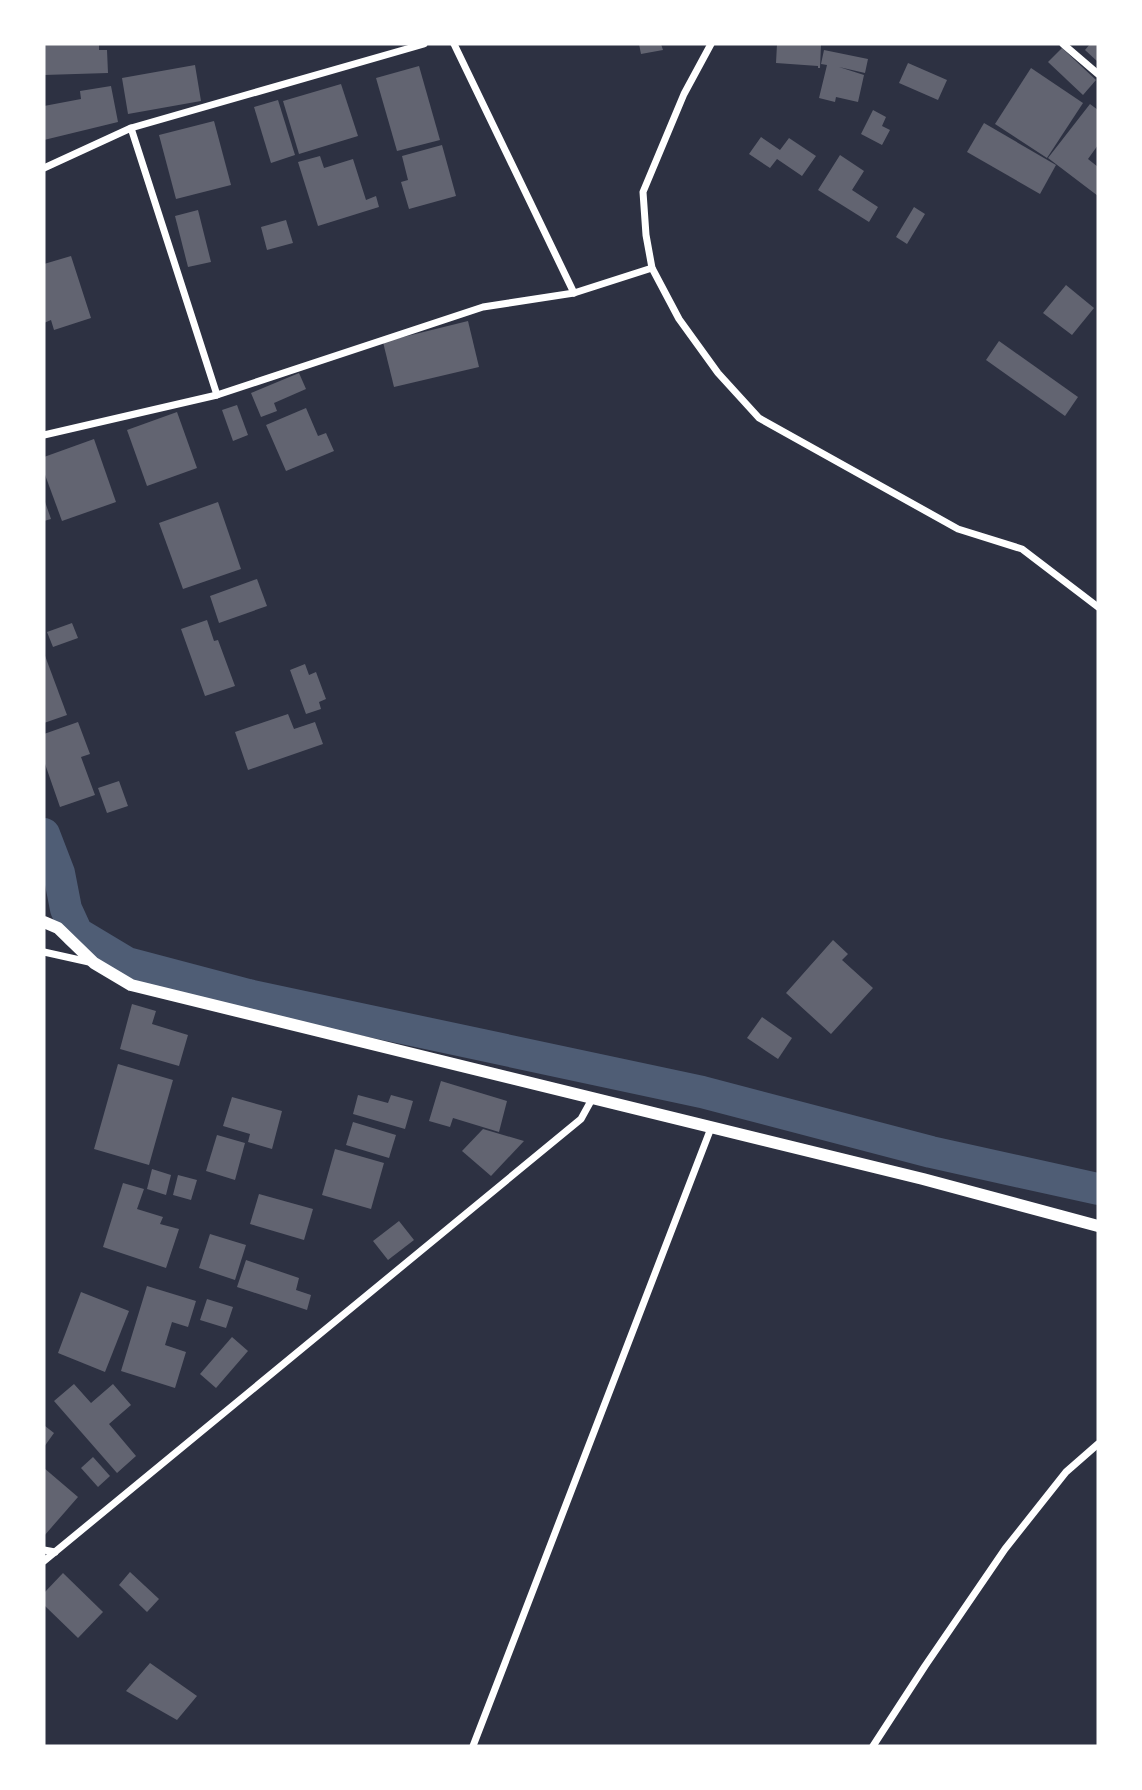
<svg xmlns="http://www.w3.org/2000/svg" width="1142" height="1790" viewBox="0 0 1142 1790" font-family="'DM Sans',sans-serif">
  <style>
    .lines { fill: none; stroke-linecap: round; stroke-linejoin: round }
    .canal { stroke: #4f5d75; stroke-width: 32 }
    .building { fill: #626471 }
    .minor { stroke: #fff; stroke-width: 7 }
    .tertiary { stroke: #fff; stroke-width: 12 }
  </style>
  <rect width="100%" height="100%" fill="#2d3142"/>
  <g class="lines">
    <path class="canal" d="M 44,834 L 59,873 L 66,909 L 77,933 L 127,963 L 248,995 L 702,1092 L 931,1152 L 1098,1189"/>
  </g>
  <g class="building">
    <path d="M 44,44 L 99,44 L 99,50 L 107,50 L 108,73 L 44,75 Z"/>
    <path d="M 639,44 L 661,44 L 663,50 L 641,54 Z"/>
    <path d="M 777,44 L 821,45 L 820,68 L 818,68 L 818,66 L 776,63 Z"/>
    <path d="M 1090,44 L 1098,44 L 1098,62 L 1085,50 Z"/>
    <path d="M 1062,48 L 1096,80 L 1083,95 L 1048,62 Z"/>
    <path d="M 824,50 L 868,59 L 865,73 L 839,67 L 864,75 L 858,102 L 836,97 L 835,102 L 819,98 L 827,65 L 821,64 Z"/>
    <path d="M 908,63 L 947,80 L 938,100 L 899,83 Z"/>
    <path d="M 195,65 L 201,101 L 128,114 L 122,78 Z"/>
    <path d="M 419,66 L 440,140 L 397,151 L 376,78 Z"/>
    <path d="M 1031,68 L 1083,103 L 1047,158 L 995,124 Z"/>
    <path d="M 341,84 L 358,136 L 299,154 L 283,101 Z"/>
    <path d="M 111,86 L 118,122 L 44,140 L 44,106 L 81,99 L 80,91 Z"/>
    <path d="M 278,100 L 295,155 L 271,163 L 254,107 Z"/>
    <path d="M 1090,104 L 1098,110 L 1098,145 L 1088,159 L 1098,167 L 1098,196 L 1048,158 Z"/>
    <path d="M 873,110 L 886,117 L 882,126 L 890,130 L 882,145 L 861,134 Z"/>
    <path d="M 214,121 L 231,185 L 176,199 L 159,135 Z"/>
    <path d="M 984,123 L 1056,165 L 1040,194 L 967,152 Z"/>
    <path d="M 761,137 L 780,150 L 789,138 L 816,156 L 802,176 L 777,159 L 770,168 L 749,154 Z"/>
    <path d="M 442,145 L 456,196 L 409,209 L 401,182 L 408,180 L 402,156 Z"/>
    <path d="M 840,155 L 864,171 L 852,190 L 878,207 L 869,222 L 818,190 Z"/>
    <path d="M 320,156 L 324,168 L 353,159 L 366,200 L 376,196 L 379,207 L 318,226 L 298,162 Z"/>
    <path d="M 914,207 L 925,214 L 907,244 L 896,237 Z"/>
    <path d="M 198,210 L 211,262 L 188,267 L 175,216 Z"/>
    <path d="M 286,220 L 293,243 L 267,250 L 261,227 Z"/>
    <path d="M 71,256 L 91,318 L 54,330 L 51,320 L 44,323 L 44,264 Z"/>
    <path d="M 1066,285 L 1094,308 L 1072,335 L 1043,313 Z"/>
    <path d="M 468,321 L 479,367 L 394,387 L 383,342 Z"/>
    <path d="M 999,341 L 1078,397 L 1065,416 L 986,360 Z"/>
    <path d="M 299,373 L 306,389 L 274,403 L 277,411 L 261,417 L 251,393 Z"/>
    <path d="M 237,405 L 248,435 L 233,441 L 222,410 Z"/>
    <path d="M 306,408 L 318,436 L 326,433 L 334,451 L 286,471 L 266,425 Z"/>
    <path d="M 177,412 L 197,468 L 147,486 L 127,430 Z"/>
    <path d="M 94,439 L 116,502 L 62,521 L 44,472 L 44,457 Z"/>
    <path d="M 44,499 L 51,519 L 44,521 Z"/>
    <path d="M 218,502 L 241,569 L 183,589 L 159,523 Z"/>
    <path d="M 257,579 L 267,606 L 219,623 L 210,596 Z"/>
    <path d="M 207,620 L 214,641 L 218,640 L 235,686 L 205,696 L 181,629 Z"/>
    <path d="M 72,623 L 78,638 L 53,647 L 47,632 Z"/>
    <path d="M 44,653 L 67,715 L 44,723 Z"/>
    <path d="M 305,664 L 309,675 L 316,672 L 326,699 L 319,702 L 321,709 L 306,714 L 290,670 Z"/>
    <path d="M 288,714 L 294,729 L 315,722 L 323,744 L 248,770 L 235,732 Z"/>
    <path d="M 78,722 L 90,754 L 81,757 L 95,795 L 60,807 L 44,761 L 44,734 Z"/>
    <path d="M 119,781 L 128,806 L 107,813 L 98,788 Z"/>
    <path d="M 833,940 L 848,954 L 842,960 L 873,988 L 831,1034 L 786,993 Z"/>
    <path d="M 132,1004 L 156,1011 L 152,1024 L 188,1035 L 179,1066 L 120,1049 Z"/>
    <path d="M 762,1017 L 792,1038 L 778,1059 L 747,1038 Z"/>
    <path d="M 118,1064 L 173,1080 L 149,1165 L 94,1149 Z"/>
    <path d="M 441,1081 L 507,1101 L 499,1132 L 453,1118 L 450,1127 L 429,1121 Z"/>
    <path d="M 358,1095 L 388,1103 L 391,1095 L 413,1101 L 405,1129 L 353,1114 Z"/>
    <path d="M 232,1097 L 282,1111 L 272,1149 L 248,1142 L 250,1134 L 223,1126 Z"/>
    <path d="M 353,1122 L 396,1135 L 389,1158 L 346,1145 Z"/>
    <path d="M 483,1129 L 524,1141 L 491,1176 L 462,1151 Z"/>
    <path d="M 217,1135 L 245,1143 L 235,1180 L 206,1171 Z"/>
    <path d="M 335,1149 L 384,1163 L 371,1209 L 322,1195 Z"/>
    <path d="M 152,1169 L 171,1175 L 166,1195 L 147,1189 Z"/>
    <path d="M 178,1175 L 197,1180 L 191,1200 L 173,1195 Z"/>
    <path d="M 123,1183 L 144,1189 L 137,1209 L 163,1217 L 160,1224 L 179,1229 L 166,1268 L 103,1247 Z"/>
    <path d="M 259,1194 L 313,1209 L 304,1240 L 250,1224 Z"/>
    <path d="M 399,1221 L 414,1240 L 388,1260 L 373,1241 Z"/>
    <path d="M 210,1234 L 246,1245 L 235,1280 L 199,1268 Z"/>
    <path d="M 246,1260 L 299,1278 L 296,1290 L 311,1295 L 307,1310 L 237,1287 Z"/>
    <path d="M 147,1286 L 196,1301 L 188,1327 L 172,1322 L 165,1345 L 186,1352 L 175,1388 L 121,1371 Z"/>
    <path d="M 81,1292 L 129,1311 L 105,1372 L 58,1353 Z"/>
    <path d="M 207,1299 L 233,1307 L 226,1328 L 200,1320 Z"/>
    <path d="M 232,1337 L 248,1351 L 216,1388 L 200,1374 Z"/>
    <path d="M 74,1384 L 91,1403 L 113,1384 L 131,1405 L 109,1424 L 136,1456 L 117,1473 L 54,1401 Z"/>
    <path d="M 45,1426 L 54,1433 L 44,1447 L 44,1427 Z"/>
    <path d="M 93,1457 L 110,1476 L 98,1487 L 81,1468 Z"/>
    <path d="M 44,1468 L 78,1497 L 44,1536 Z"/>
    <path d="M 130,1572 L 159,1599 L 147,1612 L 119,1585 Z"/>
    <path d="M 63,1573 L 103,1612 L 78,1638 L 44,1605 L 44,1593 Z"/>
    <path d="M 150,1663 L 197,1696 L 177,1720 L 126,1691 Z"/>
  </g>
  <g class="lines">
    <g class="minor">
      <path d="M 454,44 L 574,293"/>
      <path d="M 711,44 L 684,94 L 643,192 L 646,235 L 652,268 L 679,319 L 718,373 L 759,418 L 958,529 L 1022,549 L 1098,607"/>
      <path d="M 1063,44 L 1098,74"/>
      <path d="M 131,128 L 217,395"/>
      <path d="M 44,168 L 131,128 L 424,44"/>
      <path d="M 44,435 L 217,395 L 483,307 L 574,293 L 652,268"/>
      <path d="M 44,952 L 89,962"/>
      <path d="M 44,1550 L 55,1552"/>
      <path d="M 44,1561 L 581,1119 L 592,1099"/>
      <path d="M 473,1746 L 711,1128"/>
      <path d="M 873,1746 L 925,1666 L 1005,1549 L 1066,1472 L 1098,1444"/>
    </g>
    <path class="tertiary" d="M 44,922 L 58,928 L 94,963 L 131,985 L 923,1179 L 1098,1226"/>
  </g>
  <rect width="1142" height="1790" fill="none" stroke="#ffffff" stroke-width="91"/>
</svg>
